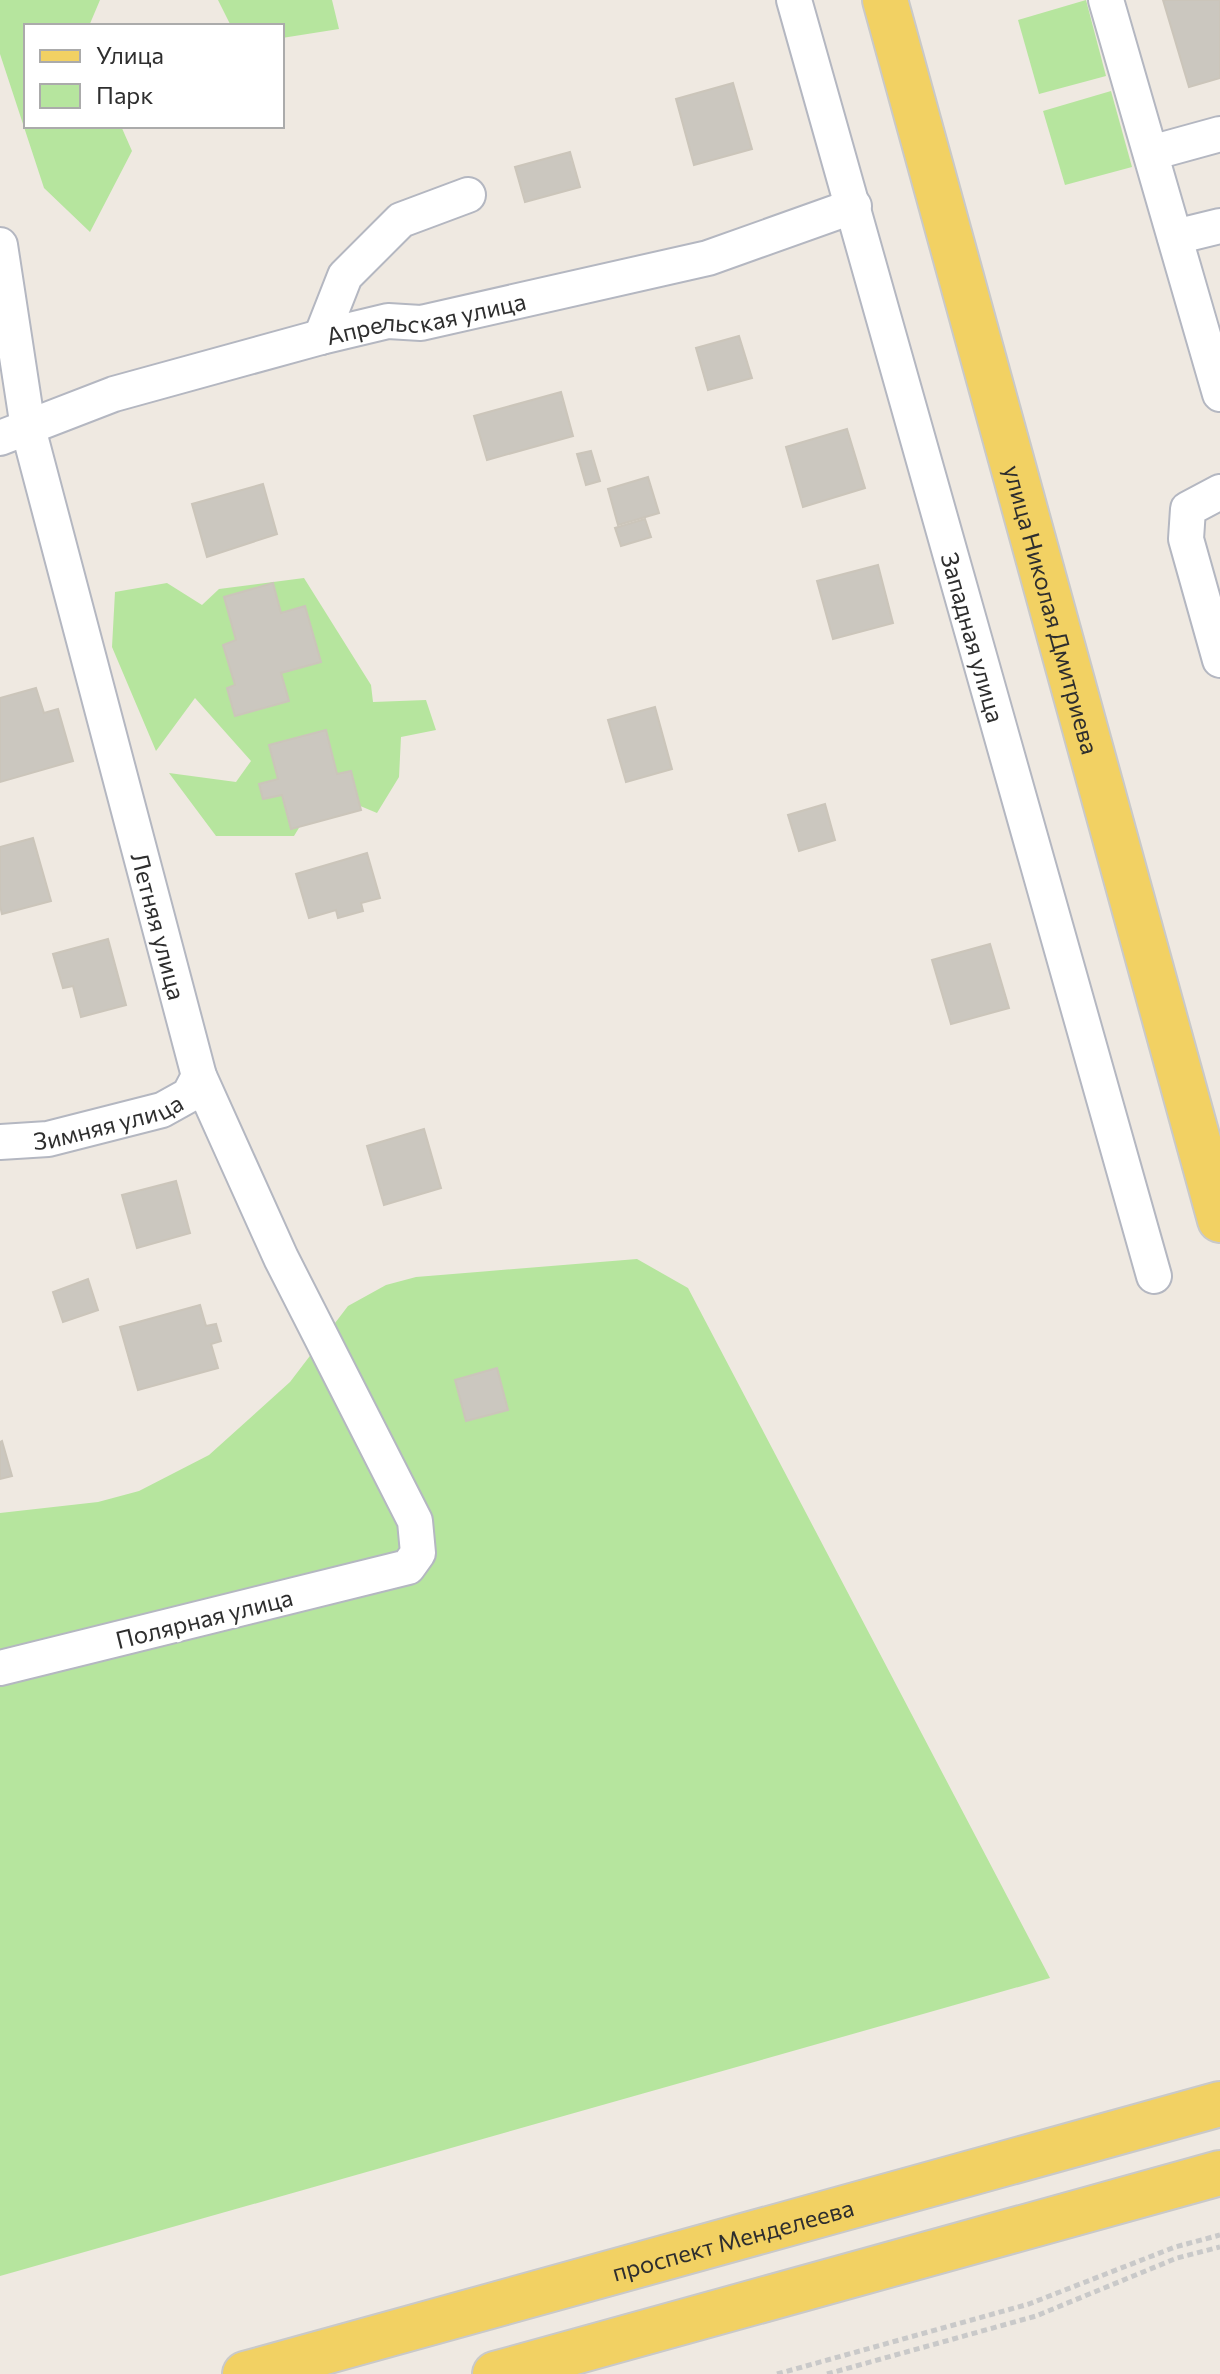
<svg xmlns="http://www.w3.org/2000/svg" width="1220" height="2374" viewBox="0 0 1220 2374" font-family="Commissioner,sans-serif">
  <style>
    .green { fill: #b6e59e }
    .building { fill: #cbc7bf; stroke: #cbc5ba; stroke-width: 2 }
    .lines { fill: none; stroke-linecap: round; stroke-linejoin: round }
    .minor-casing { stroke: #b4b7c1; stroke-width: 38 }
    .major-casing { stroke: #c9c9c9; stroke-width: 48 }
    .path { stroke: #c9c9c9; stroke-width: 5; stroke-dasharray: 6 4; stroke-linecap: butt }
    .minor { stroke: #fff; stroke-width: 34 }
    .major { stroke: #f2d163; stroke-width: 44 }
    .labels { text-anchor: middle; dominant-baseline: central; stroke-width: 6; stroke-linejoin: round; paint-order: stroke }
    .street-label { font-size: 24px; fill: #2e2e2e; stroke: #fff }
  </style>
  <rect width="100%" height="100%" fill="#efe9e1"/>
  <g class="green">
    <path d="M 0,0 L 100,0 L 89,26 L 26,26 L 26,126 L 121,126 L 132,151 L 90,232 L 44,188 L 0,54 Z"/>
    <path d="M 218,0 L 332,0 L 339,29 L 282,38 L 282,26 L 231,26 Z"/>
    <path d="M 1086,0 L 1106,76 L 1039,94 L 1018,20 Z"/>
    <path d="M 1111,91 L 1132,167 L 1065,185 L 1043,111 Z"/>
    <path d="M 304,578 L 371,685 L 373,702 L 426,700 L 436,730 L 401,737 L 399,777 L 377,813 L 322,790 L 294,836 L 216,836 L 169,773 L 236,782 L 251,761 L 195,698 L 156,751 L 112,647 L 115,592 L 167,583 L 202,605 L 219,589 Z"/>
    <path d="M 637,1259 L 688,1288 L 1050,1978 L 0,2276 L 0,1513 L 98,1502 L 139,1491 L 209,1455 L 290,1382 L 348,1306 L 386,1285 L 416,1277 Z"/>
  </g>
  <g class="building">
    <path d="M 1163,0 L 1220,0 L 1220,78 L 1189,87 Z"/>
    <path d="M 733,83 L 752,149 L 694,165 L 676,99 Z"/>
    <path d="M 570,152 L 580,187 L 525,202 L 515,167 Z"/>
    <path d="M 739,336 L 752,378 L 708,390 L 696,348 Z"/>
    <path d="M 561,392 L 573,436 L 487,460 L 474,416 Z"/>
    <path d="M 847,429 L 865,488 L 803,507 L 786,447 Z"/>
    <path d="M 591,451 L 600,481 L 586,485 L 577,454 Z"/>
    <path d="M 648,477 L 659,513 L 618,525 L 608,489 Z"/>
    <path d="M 263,484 L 277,534 L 207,557 L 192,504 Z"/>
    <path d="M 645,519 L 651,537 L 621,546 L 615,528 Z"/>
    <path d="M 878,565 L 893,623 L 833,639 L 817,581 Z"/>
    <path d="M 273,583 L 281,613 L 305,606 L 321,662 L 281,673 L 289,701 L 235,716 L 227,688 L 235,685 L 223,645 L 236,640 L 224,597 Z"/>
    <path d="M 36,688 L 44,713 L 58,709 L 73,761 L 0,782 L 0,698 Z"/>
    <path d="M 655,707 L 672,769 L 626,782 L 608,720 Z"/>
    <path d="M 326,730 L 337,774 L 351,771 L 361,810 L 291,829 L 282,795 L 263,799 L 259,784 L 278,779 L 269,745 Z"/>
    <path d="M 825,804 L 835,840 L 799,851 L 788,815 Z"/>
    <path d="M 33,838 L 51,901 L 2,914 L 0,906 L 0,847 Z"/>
    <path d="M 367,853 L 380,898 L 361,903 L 363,911 L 338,918 L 336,910 L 309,918 L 296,874 Z"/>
    <path d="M 108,939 L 126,1005 L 81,1017 L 73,986 L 63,988 L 53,954 Z"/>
    <path d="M 990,944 L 1009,1008 L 951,1024 L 932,960 Z"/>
    <path d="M 424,1129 L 441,1188 L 384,1205 L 367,1146 Z"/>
    <path d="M 176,1181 L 190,1233 L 137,1248 L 122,1195 Z"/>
    <path d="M 88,1279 L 98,1310 L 63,1322 L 53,1292 Z"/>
    <path d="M 200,1305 L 206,1326 L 216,1324 L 221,1341 L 211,1344 L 218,1368 L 138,1390 L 120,1327 Z"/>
    <path d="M 497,1368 L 508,1410 L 466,1421 L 455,1380 Z"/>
    <path d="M 2,1441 L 12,1476 L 0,1479 L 0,1442 Z"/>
  </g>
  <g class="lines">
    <g class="minor-casing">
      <g id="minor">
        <path id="s1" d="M 794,0 L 1154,1276"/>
        <path d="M 1106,0 L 1220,394"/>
        <path d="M 1151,153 L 1220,134"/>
        <path d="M 1175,237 L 1220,226"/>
        <path id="s2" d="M 0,245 L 28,428 L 199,1076 L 281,1258 L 415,1521 L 418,1553 L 408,1567 L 0,1668"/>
        <path d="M 321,337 L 345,276 L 401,220 L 468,195"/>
        <path id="s3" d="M 0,438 L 114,394 L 321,337 L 388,321 L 421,323 L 708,258 L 854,206"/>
        <path d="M 1220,492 L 1188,509 L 1186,539 L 1220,660"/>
        <path id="s4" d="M 0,1142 L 48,1139 L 162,1110 L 189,1095 L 199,1076"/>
      </g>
    </g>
    <g class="major-casing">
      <g id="major">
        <path id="s5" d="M 885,0 L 1220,1220"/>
        <path id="s6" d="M 245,2374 L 1220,2104"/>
        <path d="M 495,2374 L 1220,2173"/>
      </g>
    </g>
    <g class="path">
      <path d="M 777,2374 L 1029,2304 L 1175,2247 L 1220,2235"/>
      <path d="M 827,2374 L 1036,2316 L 1177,2258 L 1220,2247"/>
    </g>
    <use href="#minor" class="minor"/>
    <use href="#major" class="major"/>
  </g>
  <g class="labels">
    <g class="street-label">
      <text stroke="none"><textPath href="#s3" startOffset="444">Апрельская улица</textPath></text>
      <text stroke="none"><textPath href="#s5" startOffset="632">улица Николая Дмитриева</textPath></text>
      <text stroke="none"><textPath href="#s1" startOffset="662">Западная улица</textPath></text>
      <text stroke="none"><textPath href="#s2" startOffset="700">Летняя улица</textPath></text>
      <text stroke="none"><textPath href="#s4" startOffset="110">Зимняя улица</textPath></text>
      <text transform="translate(204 1618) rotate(-14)">Полярная улица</text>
      <text stroke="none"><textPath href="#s6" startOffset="506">проспект Менделеева</textPath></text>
    </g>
  </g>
  <rect x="24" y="24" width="260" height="104" fill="#ffffff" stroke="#ababab" stroke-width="2"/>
  <rect x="40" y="50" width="40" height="12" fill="#f2d163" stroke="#ababab" stroke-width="2"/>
  <text x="96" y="64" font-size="24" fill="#2e2e2e">Улица</text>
  <rect x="40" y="84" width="40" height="24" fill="#b6e59e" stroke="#ababab" stroke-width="2"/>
  <text x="96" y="104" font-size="24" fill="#2e2e2e">Парк</text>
</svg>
